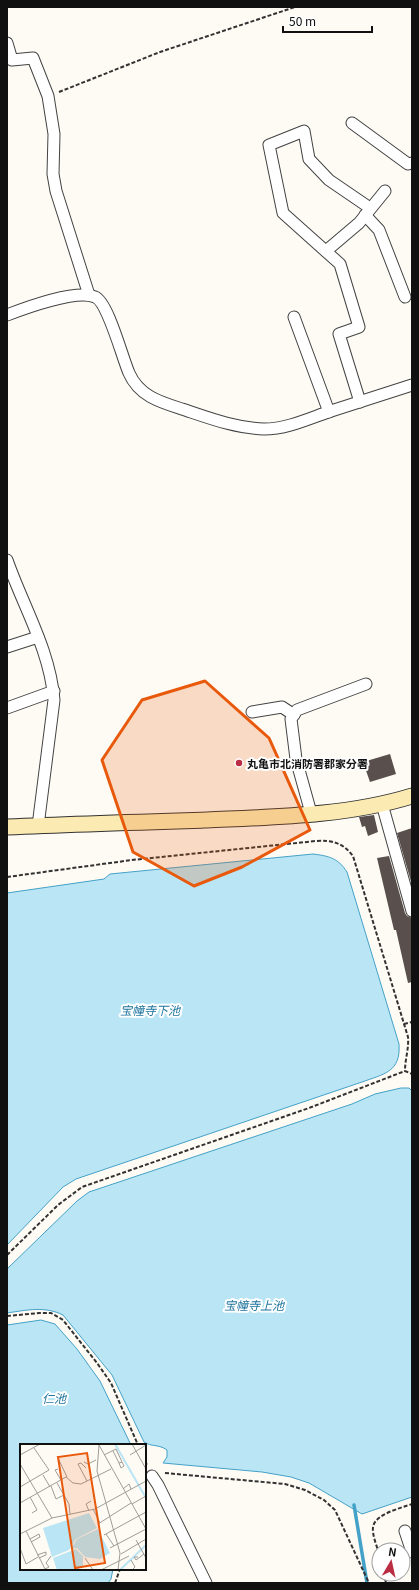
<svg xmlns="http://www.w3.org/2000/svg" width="419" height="1590" viewBox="0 0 419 1590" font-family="Georgia,'Noto Sans JP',serif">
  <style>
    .water { fill: #bae5f4; stroke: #44a1c8 }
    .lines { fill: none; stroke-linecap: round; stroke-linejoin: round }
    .stream { stroke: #44a1c8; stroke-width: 3.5 }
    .building { fill: #59504d }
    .street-casing { stroke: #434343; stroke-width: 13 }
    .secondary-casing { stroke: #323232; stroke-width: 17 }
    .path { stroke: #323232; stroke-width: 2; stroke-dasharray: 4 2; stroke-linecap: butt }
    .street { stroke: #fff; stroke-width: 11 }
    .secondary { stroke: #fbebb2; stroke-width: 15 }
    .marked { fill: #e8590c; fill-opacity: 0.2; stroke: #e8590c; stroke-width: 3; stroke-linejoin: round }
    .poi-dot { fill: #bb2d43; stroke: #fff; stroke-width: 1.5 }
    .labels { text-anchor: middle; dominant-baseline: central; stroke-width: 4; stroke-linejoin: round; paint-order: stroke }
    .poi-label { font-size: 11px; font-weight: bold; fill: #101010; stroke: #fff; text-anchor: start }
    .water-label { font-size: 12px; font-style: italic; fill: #1d749e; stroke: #fff }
    .inset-river { fill: none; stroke: #bae5f4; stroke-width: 2 }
    .inset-road { fill: none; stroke: #9f9d99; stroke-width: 1 }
    .view { fill: #e8590c; fill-opacity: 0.15; stroke: #e8590c; stroke-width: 2 }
    .inset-edge { fill: none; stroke: #101010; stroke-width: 2 }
  </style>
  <rect width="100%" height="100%" fill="#fefbf4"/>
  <g class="water">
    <path d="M 313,854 C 329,856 338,858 347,872 L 399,1044 C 401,1072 384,1074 362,1082 L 76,1179 L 63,1187 L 7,1245 L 7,893 L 104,879 L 110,874 Z"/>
    <path d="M 401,1088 L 409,1088 L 412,1091 L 412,1497 L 362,1514 L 309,1483 L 291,1477 L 262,1472 L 163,1463 L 167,1457 L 167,1450 C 159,1444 151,1447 144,1442 L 112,1375 L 63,1315 C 45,1306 27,1310 7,1313 L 7,1269 L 77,1201 L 89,1192 L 352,1104 L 375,1094 Z"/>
    <path d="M 41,1320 L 55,1324 L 77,1349 L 100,1381 L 131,1445 L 21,1445 L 21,1569 L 113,1569 L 111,1579 L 108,1583 L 7,1583 L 7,1325 Z"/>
  </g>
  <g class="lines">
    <path class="stream" d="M 354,1505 L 367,1583"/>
  </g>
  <g class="building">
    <path d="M 390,754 L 396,774 L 370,782 L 363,762 Z"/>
    <path d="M 374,815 L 378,832 L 368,836 L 365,826 L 362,827 L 359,817 Z"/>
    <path d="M 412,828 L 412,885 L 397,833 Z"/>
    <path d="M 389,856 L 405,913 L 407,916 L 412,918 L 412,982 L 408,983 L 396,930 L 394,930 L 377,858 Z"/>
  </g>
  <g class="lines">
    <g class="street-casing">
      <g id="street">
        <path d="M 7,43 L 12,60 L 33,58 L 48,96 L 54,134 L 53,174 L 56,191 L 89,295"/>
        <path d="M 352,123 L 408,164 L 412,163"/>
        <path d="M 365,215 L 379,230 L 405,297"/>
        <path d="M 326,251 L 359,223 L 385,191"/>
        <path d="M 7,315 C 25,308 77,289 95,297 C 108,302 122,357 129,373 C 139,396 160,402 182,409 C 209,418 235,428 264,429 C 286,429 308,419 328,412 C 356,403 384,394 412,385"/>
        <path d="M 294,317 L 329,412"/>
        <path d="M 360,402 L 339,334 L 359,327 L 340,264 L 283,213 L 269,145 L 304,131 L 309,159 L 329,180 L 370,208"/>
        <path d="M 7,560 C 23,606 50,650 54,700 L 38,826"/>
        <path d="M 7,647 L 38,637"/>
        <path d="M 7,708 L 54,691"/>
        <path d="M 252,712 L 282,707 L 294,715"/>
        <path d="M 382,804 L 412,911"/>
        <path d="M 311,813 L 296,759 L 291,719 L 297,710 L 366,684"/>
        <path d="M 152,1476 L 158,1485 L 206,1583"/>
        <path d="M 405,1531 L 412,1552"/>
      </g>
    </g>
    <g class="secondary-casing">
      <path id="secondary" d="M 7,827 C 74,824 141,822 207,820 C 274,817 347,816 412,796"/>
    </g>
    <g class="path">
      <path d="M 59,92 L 160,52 L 295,7"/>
      <path d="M 7,877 L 132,860 L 316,841 C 333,840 343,843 353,856 L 408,1037 C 409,1049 405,1059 405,1071 L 412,1074"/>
      <path d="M 404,1024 L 412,1022"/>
      <path d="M 7,1255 L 58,1205 L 82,1187 L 309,1108 L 405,1071"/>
      <path d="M 7,1316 L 39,1313 L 51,1313 L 63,1320 L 97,1363 L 111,1383 L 138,1445"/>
      <path d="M 145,1461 L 147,1465"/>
      <path d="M 165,1473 L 285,1484 L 305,1490 L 324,1500 L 335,1510 L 369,1583"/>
      <path d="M 379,1554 C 377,1546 372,1535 373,1527 C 375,1514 401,1508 412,1504"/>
      <path d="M 384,1574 L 386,1583"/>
      <path d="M 115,1583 L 120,1569"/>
    </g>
    <use href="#street" class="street"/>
    <use href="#secondary" class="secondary"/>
  </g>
  <path class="marked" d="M 205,681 L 269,738 L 310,830 L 242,867 L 194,886 L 133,852 L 102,760 L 142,700 Z"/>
  <circle class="poi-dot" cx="239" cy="763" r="4"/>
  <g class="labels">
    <g class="poi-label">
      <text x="247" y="763">丸亀市北消防署郡家分署</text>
    </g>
    <g class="water-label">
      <text x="150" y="1009">宝幢寺下池</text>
      <text x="254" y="1304">宝幢寺上池</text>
      <text x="54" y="1397">仁池</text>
    </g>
  </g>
  <g transform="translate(20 1444)">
    <rect width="126" height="126" fill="#fefbf4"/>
    <path d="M 69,69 L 77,84 L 56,95 L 49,106 L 32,113 L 23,84 ZM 78,85 L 90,109 L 80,115 L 65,113 L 57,104 L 51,105 L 57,95 ZM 56,105 L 63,112 L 63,123 L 55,126 L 37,126 L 33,114 Z" fill="#bae5f4"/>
    <path class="inset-river" d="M 95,0 L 126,54M 100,126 L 126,101"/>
    <path class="inset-road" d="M 112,0 L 126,25M 79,1 L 77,27 L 100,109 L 98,126M 79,1 L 126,85M 0,11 L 20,0M 84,11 L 96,5 L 102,18 L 99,19 L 93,7M 110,11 L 126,1M 37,12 L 47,33M 64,18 L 68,20 L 76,16M 99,19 L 101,24 L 104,22 L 102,18M 0,20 L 32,74M 66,24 L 61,19 L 58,20 L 67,37M 38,25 L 35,26 L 41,36M 23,31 L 30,43M 37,39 L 49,60 L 50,70M 31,42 L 36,55 L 44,51M 0,43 L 29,26 L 14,4M 103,45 L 109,40 L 111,45M 10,53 L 17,66 L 12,69M 0,59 L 46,33 L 53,39 L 61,40 L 91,25M 112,60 L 126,52M 73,65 L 80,79M 69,67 L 66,60 L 71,57M 78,80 L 111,59M 6,87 L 25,125M 0,90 L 32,74 L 75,65 L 126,37M 86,90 L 94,102M 84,91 L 126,68M 10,95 L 19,90 L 20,93 L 11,98M 116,96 L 126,114M 0,104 L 6,120 L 18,113M 90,104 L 126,85M 101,110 L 126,95M 17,111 L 26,108 L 26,111 L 19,114M 118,113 L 114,113 L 116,116 L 124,110M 65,114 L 73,126M 111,116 L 115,123 L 112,126M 25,125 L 29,123 L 26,119 L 31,112M 81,126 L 109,112"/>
    <path class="view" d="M 67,9 L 85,119 L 55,124 L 38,13 Z"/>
    <rect width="126" height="126" class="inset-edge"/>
  </g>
  <rect width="419" height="1590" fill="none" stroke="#101010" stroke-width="16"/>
  <g transform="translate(391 1562) rotate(9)"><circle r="19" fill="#ffffff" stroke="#9f9f9f"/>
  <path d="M0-3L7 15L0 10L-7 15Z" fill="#bb2d43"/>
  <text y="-6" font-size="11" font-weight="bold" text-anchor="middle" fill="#101010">N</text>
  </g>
  <path d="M283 26v6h89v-6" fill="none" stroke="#101010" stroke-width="2"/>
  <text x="289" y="26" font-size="12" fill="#101010" stroke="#ffffff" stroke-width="3" paint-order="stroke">50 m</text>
</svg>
